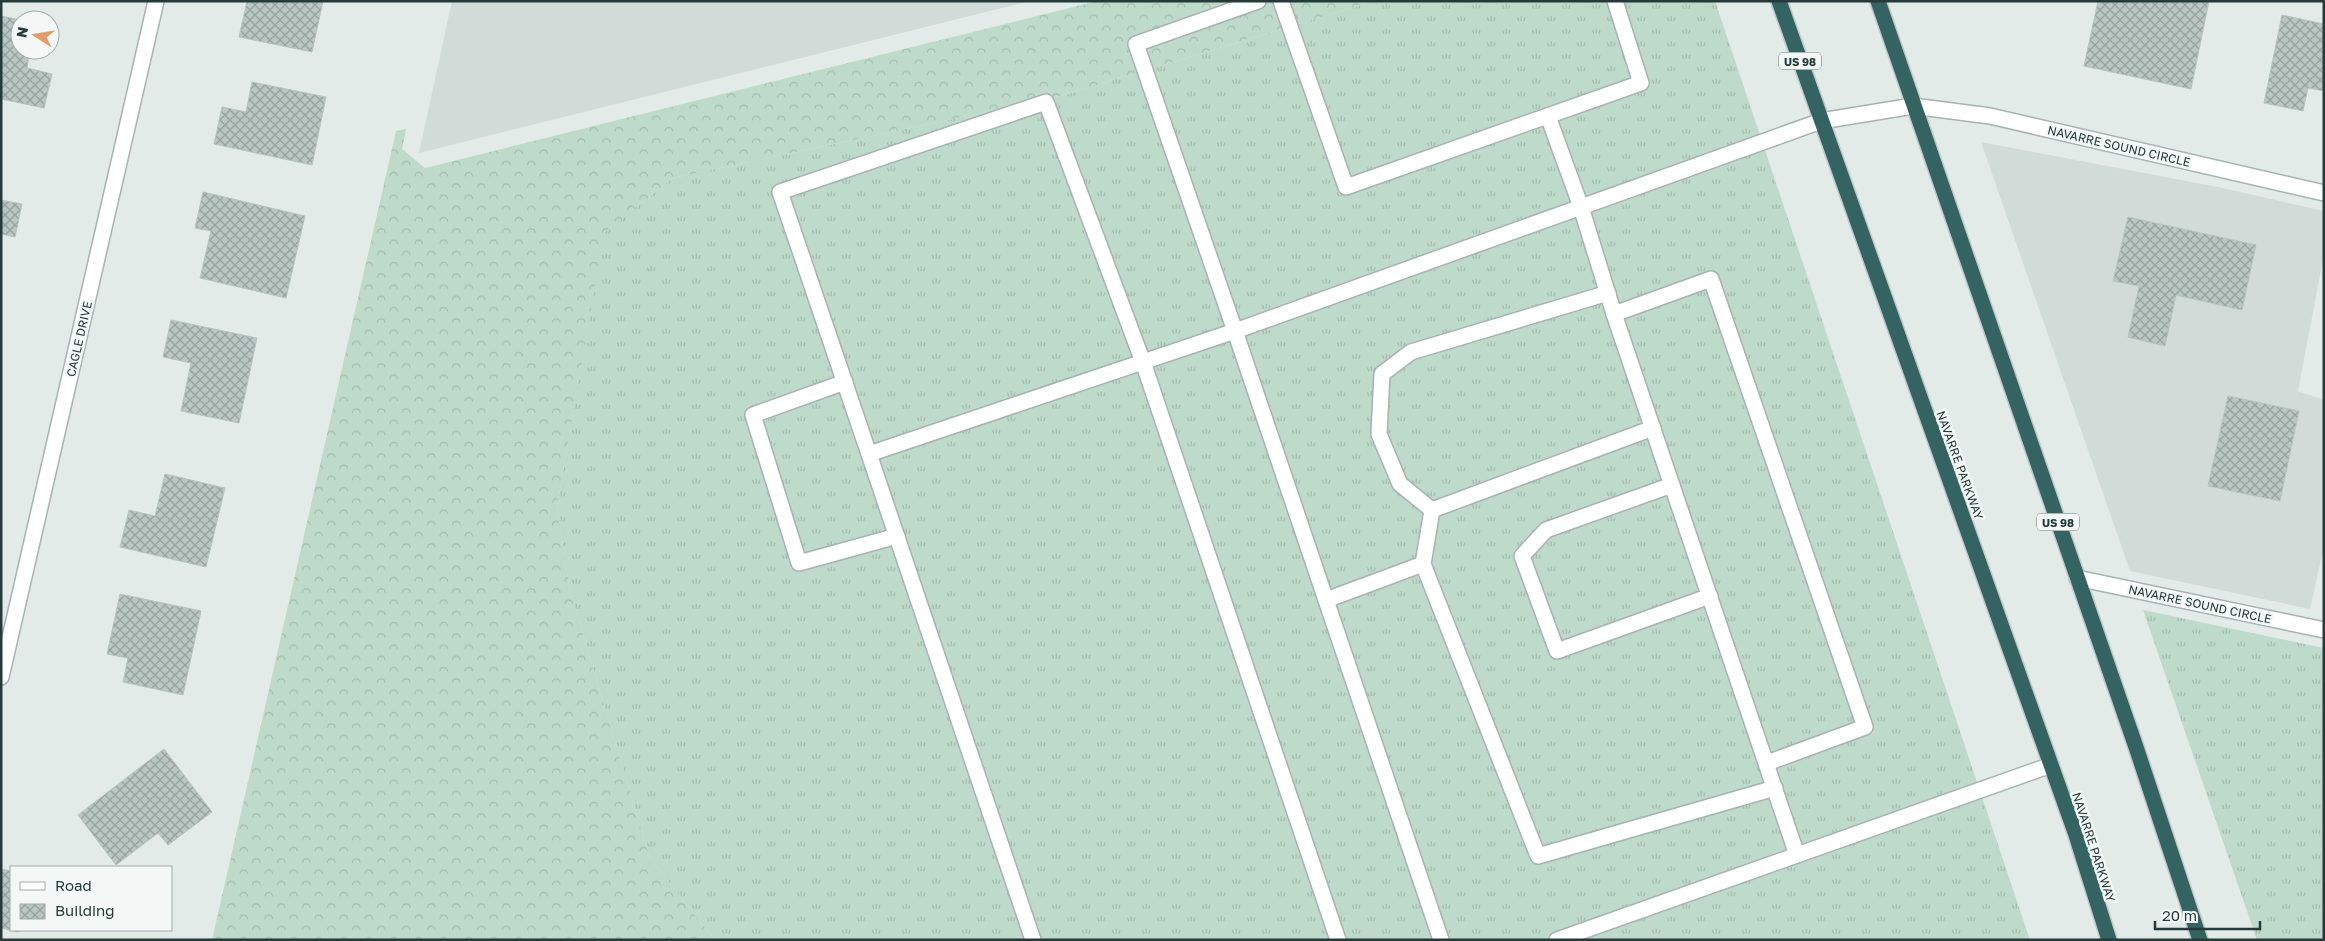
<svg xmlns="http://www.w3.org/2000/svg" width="2325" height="941" viewBox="0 0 2325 941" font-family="'Golos Text',sans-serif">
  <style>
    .built { fill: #d1dbd8 }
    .grass { fill: url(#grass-tufts) }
    .forest { fill: url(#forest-crowns) }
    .building { fill: url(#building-cross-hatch); stroke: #b6c4c1 }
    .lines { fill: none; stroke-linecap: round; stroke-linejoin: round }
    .minor-casing { stroke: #a6b3b1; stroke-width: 18 }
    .highway-casing { stroke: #c2c8c8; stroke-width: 18 }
    .minor { stroke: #fff; stroke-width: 15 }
    .highway { stroke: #336462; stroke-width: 15 }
    .labels { text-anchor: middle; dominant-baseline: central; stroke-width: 5; stroke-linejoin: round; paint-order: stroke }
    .shield { fill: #f3f8f6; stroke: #637472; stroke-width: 1 }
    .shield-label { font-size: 11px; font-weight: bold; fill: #253b39 }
    .street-label { font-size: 12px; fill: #253b39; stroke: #f3f8f6 }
  </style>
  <defs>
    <pattern id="grass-tufts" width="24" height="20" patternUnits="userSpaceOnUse" patternTransform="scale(1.25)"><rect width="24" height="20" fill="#bedaca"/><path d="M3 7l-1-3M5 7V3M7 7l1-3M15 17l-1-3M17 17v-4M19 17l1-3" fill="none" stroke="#a3bcae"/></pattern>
    <pattern id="forest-crowns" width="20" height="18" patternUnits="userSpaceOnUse" patternTransform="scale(1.25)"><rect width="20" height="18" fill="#bedaca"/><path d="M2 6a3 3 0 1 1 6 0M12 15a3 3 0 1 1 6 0" fill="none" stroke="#a3bcae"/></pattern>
    <pattern id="building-cross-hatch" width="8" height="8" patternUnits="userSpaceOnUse" patternTransform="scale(1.25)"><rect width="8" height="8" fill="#b9c6c2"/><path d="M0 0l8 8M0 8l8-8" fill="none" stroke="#96a29f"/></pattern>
  </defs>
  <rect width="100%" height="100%" fill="#e3ebe9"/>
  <g class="built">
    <path d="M 452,1 L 1030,1 L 419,153 Z"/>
    <path d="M 1981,142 L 2218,187 L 2324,211 L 2324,254 L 2298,391 L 2324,400 L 2324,546 L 2310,609 L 2130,571 Z"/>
  </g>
  <g class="grass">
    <path d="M 1374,1 L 1715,1 L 2030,940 L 715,940 L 650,859 L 570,591 L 557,507 L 603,233 L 673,178 L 1057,97 Z"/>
    <path d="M 2143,610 L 2324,648 L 2324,940 L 2257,940 Z"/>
  </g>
  <path class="forest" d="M 1097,1 L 1374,1 L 1057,97 L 673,178 L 604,233 L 557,507 L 570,591 L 650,859 L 715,940 L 212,940 L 396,131 L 406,129 L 402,149 L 425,168 Z"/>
  <g class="building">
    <path d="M 247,1 L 323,1 L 312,52 L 239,37 Z"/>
    <path d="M 2098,1 L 2209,1 L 2191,89 L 2084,66 Z"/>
    <path d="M 2282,15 L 2324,24 L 2324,91 L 2308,88 L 2303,111 L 2264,103 Z"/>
    <path d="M 1,16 L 21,20 L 20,50 L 30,50 L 27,68 L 52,74 L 44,108 L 1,99 Z"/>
    <path d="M 252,82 L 326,97 L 312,165 L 214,144 L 222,107 L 246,112 Z"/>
    <path d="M 203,192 L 305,216 L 286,298 L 200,278 L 211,231 L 195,228 Z"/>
    <path d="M 1,200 L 22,204 L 15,237 L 1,234 Z"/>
    <path d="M 2128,217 L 2256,245 L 2242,310 L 2176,295 L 2165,346 L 2128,337 L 2139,286 L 2113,281 Z"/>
    <path d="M 171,320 L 257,338 L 239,423 L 181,411 L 191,363 L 163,357 Z"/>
    <path d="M 2228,396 L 2299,411 L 2280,501 L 2208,486 Z"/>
    <path d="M 165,474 L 225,488 L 206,567 L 120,547 L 129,510 L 155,516 Z"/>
    <path d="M 120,594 L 201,611 L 183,695 L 123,682 L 128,658 L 107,654 Z"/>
    <path d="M 164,749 L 212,812 L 168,845 L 158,833 L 116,865 L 78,815 Z"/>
    <path d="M 1,869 L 11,871 L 11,930 L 19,930 L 18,932 L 1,928 Z"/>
  </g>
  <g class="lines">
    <g class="minor-casing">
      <g id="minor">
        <path d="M 1258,1 L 1136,44 L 1235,331 L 1821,121 L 1913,106 L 1990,116 L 2324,193"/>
        <path d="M 1281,1 L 1346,187 L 1641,83 L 1615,1"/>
        <path d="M 1548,116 L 1581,207 L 1614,314 L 1797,855"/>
        <path d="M 1614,314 L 1711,279 L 1865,727 L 1767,763"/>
        <path d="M 845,382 L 753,415 L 799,563 L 897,536"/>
        <path d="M 869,454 L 780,192 L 1046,102 L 1143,362 L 1338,940"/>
        <path d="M 1672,485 L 1546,530 L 1522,556 L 1557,651 L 1710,596"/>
        <path d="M 1432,510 L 1423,564 L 1538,856 L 1775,788"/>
        <path d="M 1432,510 L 1400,484 L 1379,434 L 1382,374 L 1411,352 L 1608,293"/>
        <path d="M 1432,510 L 1653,428"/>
        <path d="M 2077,578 L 2324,630"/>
        <path d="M 1326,600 L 1423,564"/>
        <path d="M 1,677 L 156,1"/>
        <path d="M 1033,940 L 869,454 L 1235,331 L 1441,940"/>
        <path d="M 1557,940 L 2051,765"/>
      </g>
    </g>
    <g class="highway-casing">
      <g id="highway">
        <path d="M 1779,1 L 2076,835 L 2109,940"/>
        <path d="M 1878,1 L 2137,750 L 2200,940"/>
      </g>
    </g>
    <use href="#minor" class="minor"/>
    <use href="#highway" class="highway"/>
  </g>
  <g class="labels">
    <g class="shield">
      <rect x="1779" y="52.5" width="42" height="17" rx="4"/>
      <rect x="2037" y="513.5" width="42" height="17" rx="4"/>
    </g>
    <g class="shield-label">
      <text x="1800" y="61">US 98</text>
      <text x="2058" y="522">US 98</text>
    </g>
    <g class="street-label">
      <text transform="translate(2119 146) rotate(13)">NAVARRE SOUND CIRCLE</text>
      <text transform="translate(79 339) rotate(-77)">CAGLE DRIVE</text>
      <text transform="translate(1960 465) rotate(70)">NAVARRE PARKWAY</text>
      <text transform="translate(2200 604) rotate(12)">NAVARRE SOUND CIRCLE</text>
      <text transform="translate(2094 847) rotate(72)">NAVARRE PARKWAY</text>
    </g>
  </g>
  <rect width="2325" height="941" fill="none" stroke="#253b39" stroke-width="5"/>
  <rect x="10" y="866" width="162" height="65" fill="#f3f8f6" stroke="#a1acaa"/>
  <rect x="20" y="882" width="25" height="8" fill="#ffffff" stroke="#a1acaa"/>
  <text x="55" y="891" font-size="15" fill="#253b39">Road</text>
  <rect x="20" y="904" width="25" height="15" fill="url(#building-cross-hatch)" stroke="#a1acaa"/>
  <text x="55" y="916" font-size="15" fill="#253b39">Building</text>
  <g transform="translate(35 35) rotate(282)"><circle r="24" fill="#f3f8f6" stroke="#a1acaa"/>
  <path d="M0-4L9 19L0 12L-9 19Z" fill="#e49c69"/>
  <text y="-8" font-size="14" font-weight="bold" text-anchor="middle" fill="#253b39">N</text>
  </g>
  <path d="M2155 921v8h105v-8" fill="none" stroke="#253b39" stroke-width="2.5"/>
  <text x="2162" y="921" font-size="15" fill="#253b39" stroke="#f3f8f6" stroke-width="4" paint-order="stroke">20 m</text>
</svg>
